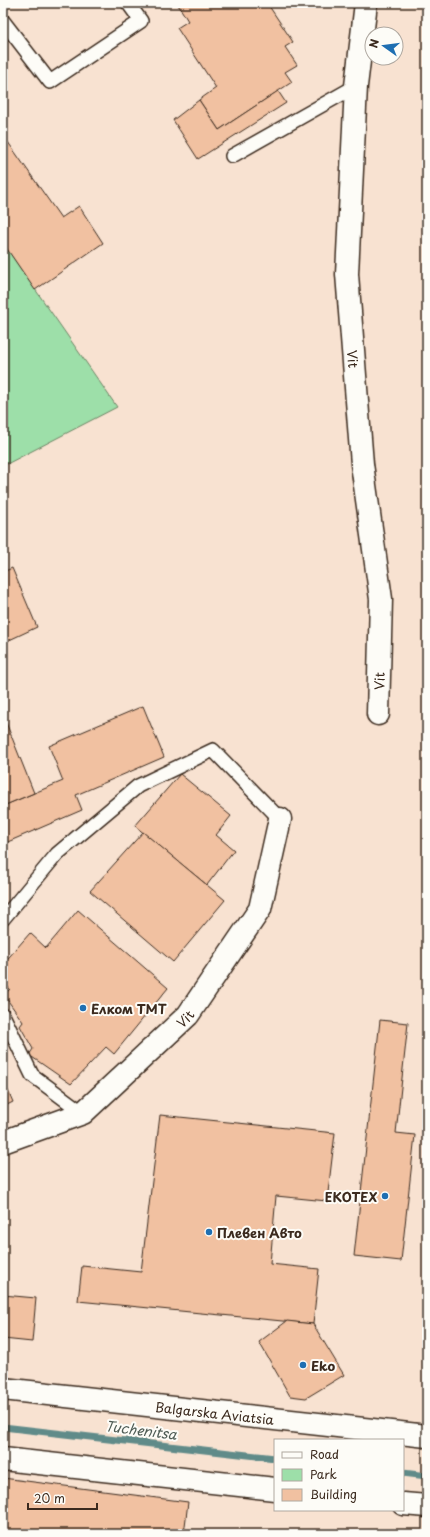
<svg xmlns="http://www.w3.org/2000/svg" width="430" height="1537" viewBox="0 0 430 1537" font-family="'Playpen Sans',sans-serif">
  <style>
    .built { fill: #f8e2d1; fill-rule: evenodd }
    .green { fill: #9ddfa9; stroke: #6c8464 }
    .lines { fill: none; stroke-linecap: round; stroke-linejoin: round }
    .stream { stroke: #618b89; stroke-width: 7 }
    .building { fill: #f1c1a1; stroke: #3b2a1e }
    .service-casing { stroke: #3b2a1e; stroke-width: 16 }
    .minor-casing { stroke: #3b2a1e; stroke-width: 25 }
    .tertiary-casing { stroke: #3b2a1e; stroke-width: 25 }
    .service { stroke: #fdfcf7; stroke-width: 13 }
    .minor { stroke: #fdfcf7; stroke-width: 22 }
    .tertiary { stroke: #fdfcf7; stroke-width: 22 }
    .poi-dot { fill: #1f6fb2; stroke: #fdfcf7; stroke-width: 1.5 }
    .labels { text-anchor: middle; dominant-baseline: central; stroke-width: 4; stroke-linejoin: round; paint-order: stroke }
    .street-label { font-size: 13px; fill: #3b2a1e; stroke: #fdfcf7 }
    .poi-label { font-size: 13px; font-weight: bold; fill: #3b2a1e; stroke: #fdfcf7; text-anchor: start }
    .water-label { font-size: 14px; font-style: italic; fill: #4e5b54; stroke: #fdfcf7 }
  </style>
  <rect width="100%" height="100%" fill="#fbf0e6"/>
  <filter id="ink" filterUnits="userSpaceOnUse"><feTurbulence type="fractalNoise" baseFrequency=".025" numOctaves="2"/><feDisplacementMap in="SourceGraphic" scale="8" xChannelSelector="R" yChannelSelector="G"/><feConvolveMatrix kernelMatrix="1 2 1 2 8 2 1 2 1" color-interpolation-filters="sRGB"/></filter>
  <g filter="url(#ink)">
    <path class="built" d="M 3,3 L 427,3 L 427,1534 L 3,1534 ZM 372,34 L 396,34 L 396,58 L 372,58 ZM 275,1440 L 403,1440 L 403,1510 L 275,1510 Z"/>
    <path class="green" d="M 3,243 L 117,407 L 3,466 Z"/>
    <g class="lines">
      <g class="stream">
        <path d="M 3,1427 L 275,1458"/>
        <path d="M 403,1473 L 427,1476"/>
      </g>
    </g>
    <g class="building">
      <path d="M 177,3 L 267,3 L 293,42 L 285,47 L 297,65 L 285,72 L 292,82 L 219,130 L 199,100 L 216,88 L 177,28 L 188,21 Z"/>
      <path d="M 278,91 L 286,103 L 198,159 L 173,120 L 199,100 L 219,130 Z"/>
      <path d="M 3,135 L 61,218 L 79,206 L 103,243 L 35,290 L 3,243 Z"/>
      <path d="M 12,568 L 37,627 L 3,643 L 3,572 Z"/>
      <path d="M 143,706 L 164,757 L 76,795 L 82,810 L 3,844 L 3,806 L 63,781 L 49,746 Z"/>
      <path d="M 3,715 L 34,793 L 3,806 Z"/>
      <path d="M 180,774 L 231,816 L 216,835 L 234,850 L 207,885 L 135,826 Z"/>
      <path d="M 143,832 L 225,900 L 173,962 L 90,891 Z"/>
      <path d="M 78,910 L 168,988 L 114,1054 L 106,1047 L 71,1084 L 29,1055 L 33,1049 L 20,1026 L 23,1022 L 4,995 L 10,989 L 3,982 L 3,964 L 30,933 L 46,948 Z"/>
      <path d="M 380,1020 L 408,1023 L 396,1133 L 415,1135 L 401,1261 L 354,1256 Z"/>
      <path d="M 3,1079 L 13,1102 L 3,1107 Z"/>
      <path d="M 160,1115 L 335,1133 L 327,1201 L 276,1196 L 270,1264 L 319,1269 L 313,1324 L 78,1301 L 82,1266 L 141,1272 Z"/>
      <path d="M 3,1295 L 36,1298 L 32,1342 L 3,1339 Z"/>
      <path d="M 287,1321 L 313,1324 L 344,1375 L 306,1398 L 290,1396 L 259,1342 Z"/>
      <path d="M 3,1478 L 188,1502 L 184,1534 L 3,1534 Z"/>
    </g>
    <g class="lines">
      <g class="service-casing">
        <g id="service">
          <path d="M 3,21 L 50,82 L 141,21 L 128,3"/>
          <path d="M 232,156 L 356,86"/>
          <path d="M 3,919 L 57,854 L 138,786 L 213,750 L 280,819"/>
          <path d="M 3,1015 L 32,1075 L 83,1113"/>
        </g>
      </g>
      <g class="minor-casing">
        <g id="minor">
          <path id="s1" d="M 366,3 L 356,86 L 347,274 L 362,464 L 381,599 L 378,714"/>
          <path id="s2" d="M 3,1142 L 83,1113 L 188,1015 L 260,909 L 280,819"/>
        </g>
      </g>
      <g class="tertiary-casing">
        <g id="tertiary">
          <path id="s3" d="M 3,1389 L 427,1436"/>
          <path d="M 3,1459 L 275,1489"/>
          <path d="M 403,1504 L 427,1506"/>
        </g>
      </g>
      <use href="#service" class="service"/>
      <use href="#minor" class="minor"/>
      <use href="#tertiary" class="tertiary"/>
    </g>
  </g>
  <g class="poi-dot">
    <circle cx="83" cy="1008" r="4"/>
    <circle cx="385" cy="1196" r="4"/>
    <circle cx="209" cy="1232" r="4"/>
    <circle cx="303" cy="1365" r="4"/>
  </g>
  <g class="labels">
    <g class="street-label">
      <text stroke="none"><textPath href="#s1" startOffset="357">Vit</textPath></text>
      <text transform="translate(379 681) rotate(-89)">Vit</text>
      <text stroke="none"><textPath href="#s2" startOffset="224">Vit</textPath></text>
      <text stroke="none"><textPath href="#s3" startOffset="213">Balgarska Aviatsia</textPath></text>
    </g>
    <g class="poi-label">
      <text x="91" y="1008">Елком ТМТ</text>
      <text x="377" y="1196" text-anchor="end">EKOTEX</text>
      <text x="217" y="1232">Плевен Авто</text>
      <text x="311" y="1365">Eko</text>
    </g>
    <g class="water-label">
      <text transform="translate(141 1430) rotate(7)">Tuchenitsa</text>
    </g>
  </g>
  <rect width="430" height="1537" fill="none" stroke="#fdfcf7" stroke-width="16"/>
  <rect x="8" y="8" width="414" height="1521" fill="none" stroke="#3b2a1e" stroke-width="1.5" filter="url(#ink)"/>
  <rect x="274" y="1439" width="130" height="72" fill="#fdfcf7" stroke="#afa8a0"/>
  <rect x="282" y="1452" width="20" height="6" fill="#fdfcf7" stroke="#afa8a0"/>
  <text x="310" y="1459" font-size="12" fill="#3b2a1e">Road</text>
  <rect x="282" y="1469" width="20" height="12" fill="#9ddfa9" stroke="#afa8a0"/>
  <text x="310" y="1479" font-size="12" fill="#3b2a1e">Park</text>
  <rect x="282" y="1489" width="20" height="12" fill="#f1c1a1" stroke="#afa8a0"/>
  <text x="310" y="1499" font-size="12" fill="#3b2a1e">Building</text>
  <g transform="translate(384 46) rotate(284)"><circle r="19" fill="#fdfcf7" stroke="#afa8a0"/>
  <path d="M0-3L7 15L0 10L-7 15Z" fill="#1f6fb2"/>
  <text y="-6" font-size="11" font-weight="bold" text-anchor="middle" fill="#3b2a1e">N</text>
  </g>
  <path d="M28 1503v6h69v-6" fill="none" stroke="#3b2a1e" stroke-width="2"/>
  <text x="34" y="1503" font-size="12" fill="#3b2a1e" stroke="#fdfcf7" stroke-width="3" paint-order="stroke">20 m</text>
</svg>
